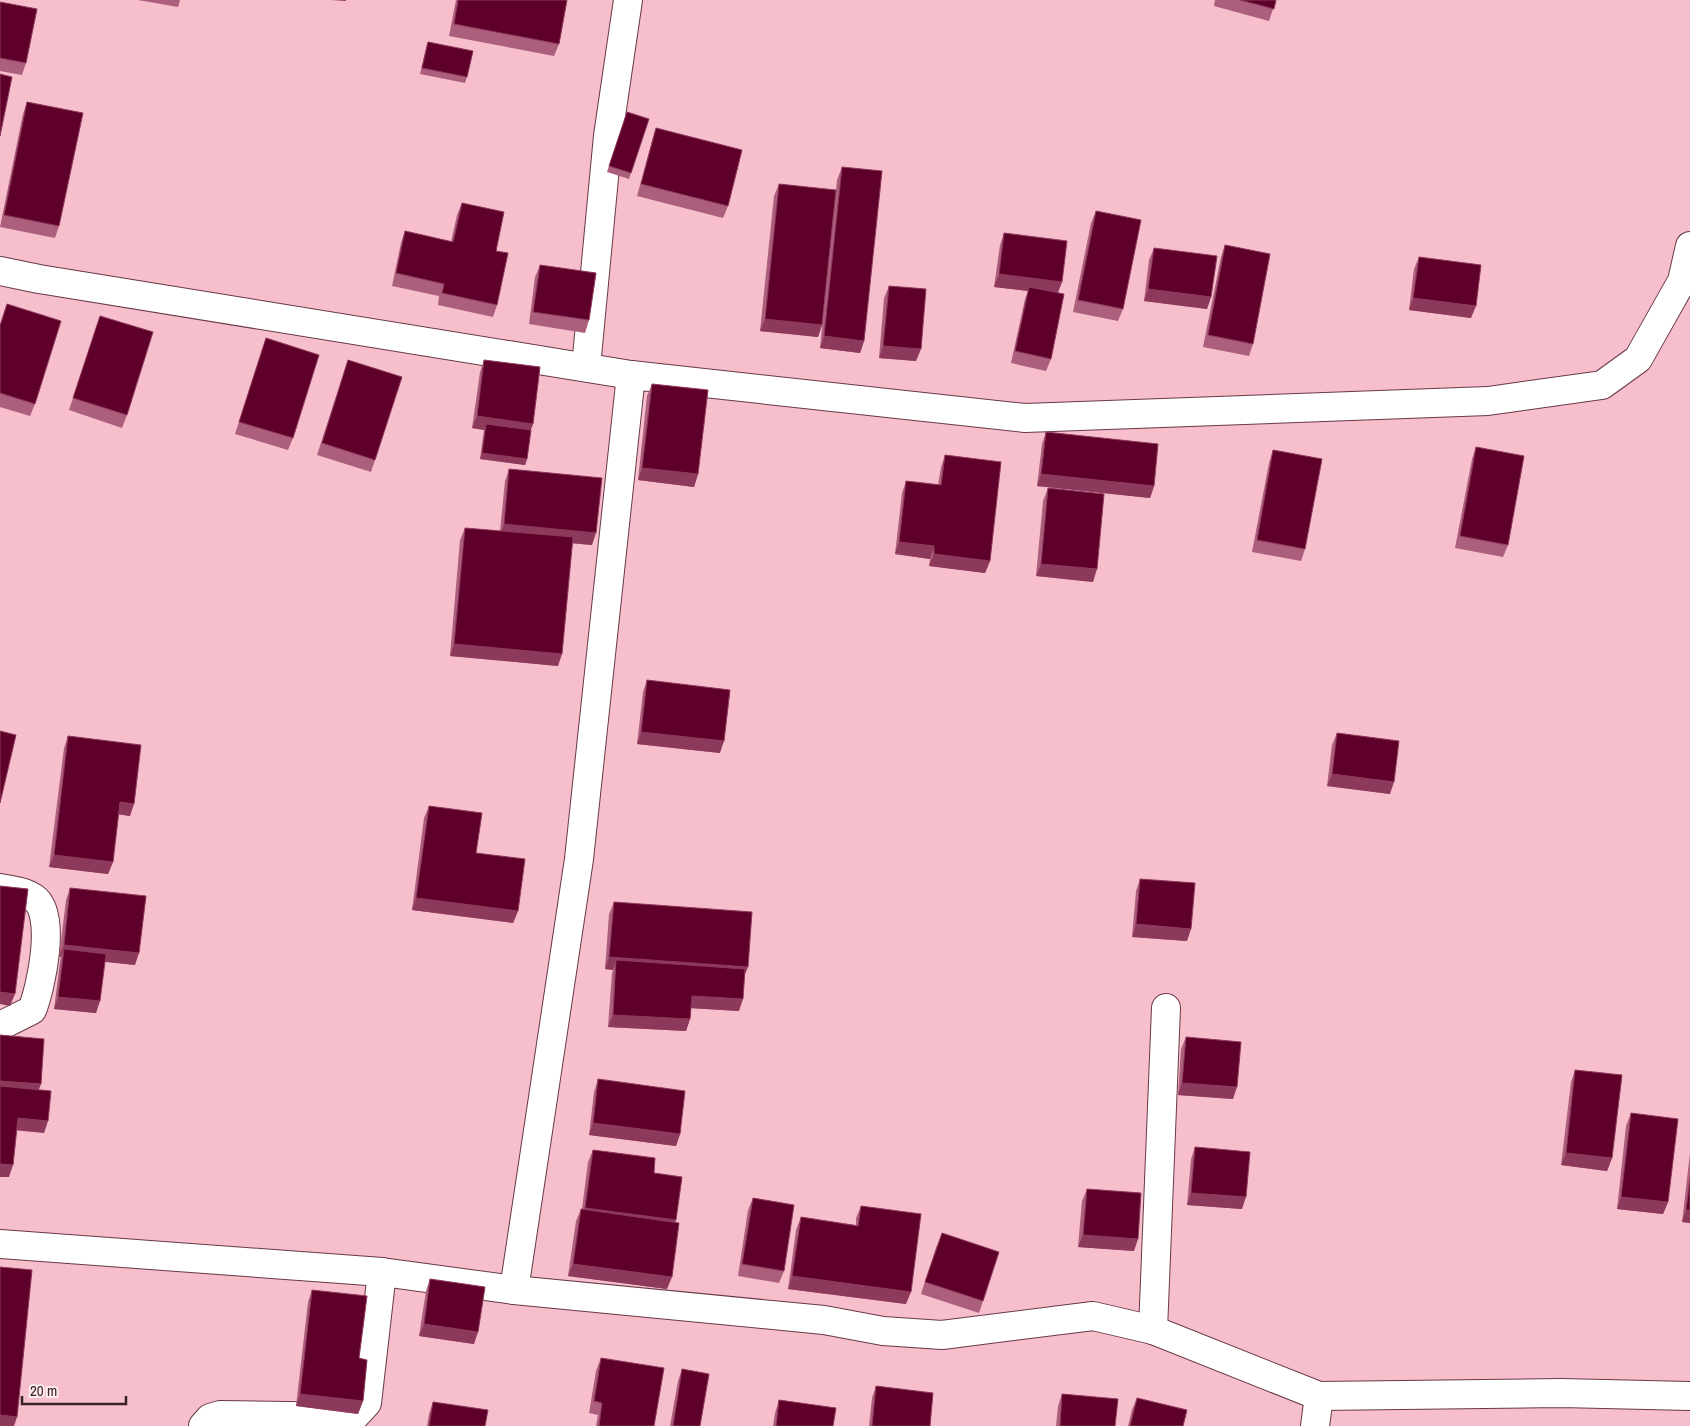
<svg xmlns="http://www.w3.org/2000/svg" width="1690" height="1426" viewBox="0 0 1690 1426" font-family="'Archivo Narrow',sans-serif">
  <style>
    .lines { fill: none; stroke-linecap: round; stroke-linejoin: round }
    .street-casing { stroke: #683946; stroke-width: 30 }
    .street { stroke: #fff; stroke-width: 28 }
    .wall { fill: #ab5f7c }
    .shaded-wall { fill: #8d395b }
    .building { fill: #5f002b; stroke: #8d395b }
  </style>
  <rect width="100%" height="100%" fill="#f7becc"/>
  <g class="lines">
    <g class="street-casing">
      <g id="street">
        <path d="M 0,271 L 39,279 L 631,375 L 1025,418 L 1488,401 L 1602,385 L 1638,359 L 1682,281 L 1690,246"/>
        <path d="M 586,367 L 608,136 L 628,0"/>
        <path d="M 0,888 C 11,890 24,891 34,898 C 57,914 41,988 32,1010 L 0,1026"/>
        <path d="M 0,1244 L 382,1272 L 514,1290 L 824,1320 L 883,1331 L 942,1335 L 1093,1316 L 1153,1330 L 1319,1396 L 1561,1393 L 1690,1396"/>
        <path d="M 514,1290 L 579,859 L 631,375"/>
        <path d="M 1153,1330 L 1166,1008"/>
        <path d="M 203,1426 L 210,1418 L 220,1415 L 354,1417 L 367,1403 L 382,1272"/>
        <path d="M 1315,1426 L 1319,1396"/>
      </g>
    </g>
    <use href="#street" class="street"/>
  </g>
  <g class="wall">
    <path d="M 138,0 L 180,0 L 178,7 Z"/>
    <path d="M 456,0 L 567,0 L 559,44 L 554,56 L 449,36 Z"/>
    <path d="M 1215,0 L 1276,0 L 1269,21 L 1214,6 Z"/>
    <path d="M 0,2 L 26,63 L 22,75 L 0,71 Z"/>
    <path d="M 428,42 L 467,77 L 465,83 L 420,74 L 426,48 Z"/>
    <path d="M 27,102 L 59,226 L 55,238 L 0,227 L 23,114 Z"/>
    <path d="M 627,112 L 649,119 L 629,179 L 607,172 Z"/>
    <path d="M 656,128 L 728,206 L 723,218 L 637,196 L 652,141 Z"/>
    <path d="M 842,167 L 864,341 L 860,353 L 820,348 L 837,180 Z"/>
    <path d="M 779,184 L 822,325 L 818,337 L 760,331 L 774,196 Z"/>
    <path d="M 462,203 L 496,251 L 497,305 L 493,317 L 438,305 L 439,296 L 392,286 L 401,243 L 405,231 L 451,242 L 457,215 Z"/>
    <path d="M 1096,211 L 1123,309 L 1118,321 L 1073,312 L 1091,223 Z"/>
    <path d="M 1004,233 L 1062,282 L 1058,293 L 1051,359 L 1046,371 L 1011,363 L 1025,299 L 1028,291 L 994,287 L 1000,245 Z"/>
    <path d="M 1225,245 L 1253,344 L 1249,356 L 1203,347 L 1221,257 Z"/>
    <path d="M 1154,248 L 1211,297 L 1207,309 L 1144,301 L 1149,260 Z"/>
    <path d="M 1419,257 L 1471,318 L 1409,310 L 1414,269 Z"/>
    <path d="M 540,265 L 589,320 L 585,333 L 529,324 L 535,277 Z"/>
    <path d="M 889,286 L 916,361 L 879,358 L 884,298 Z"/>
    <path d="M 7,304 L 35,404 L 30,416 L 0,407 L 0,324 Z"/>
    <path d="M 100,316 L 127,415 L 122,428 L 69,410 Z"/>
    <path d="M 266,338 L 293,438 L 288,450 L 235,434 Z"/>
    <path d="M 348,360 L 375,460 L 371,472 L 317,455 Z"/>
    <path d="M 484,360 L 533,424 L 531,430 L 527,459 L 525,465 L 480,459 L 484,430 L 472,428 L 480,372 Z"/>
    <path d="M 652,384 L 698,474 L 694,487 L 638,480 L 647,396 Z"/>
    <path d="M 1046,432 L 1154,486 L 1150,498 L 1037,486 L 1042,444 Z"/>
    <path d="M 1476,447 L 1508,545 L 1503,557 L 1455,548 L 1472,459 Z"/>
    <path d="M 1273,450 L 1305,549 L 1301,561 L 1252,552 L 1269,463 Z"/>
    <path d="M 945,455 L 990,561 L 985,573 L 929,566 L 930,559 L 895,554 L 902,493 L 906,481 L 938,485 L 941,467 Z"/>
    <path d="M 509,469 L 592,545 L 572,543 L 558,666 L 450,656 L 460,540 L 465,528 L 500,531 L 505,481 Z"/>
    <path d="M 1048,488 L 1093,582 L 1036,576 L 1043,501 Z"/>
    <path d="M 647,680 L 720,753 L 637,744 L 643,692 Z"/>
    <path d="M 1337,733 L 1390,794 L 1327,786 L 1332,745 Z"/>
    <path d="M 68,736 L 130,816 L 118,814 L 113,862 L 108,874 L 49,867 L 64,748 Z"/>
    <path d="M 429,806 L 476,853 L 518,911 L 513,923 L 412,910 L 424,818 Z"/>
    <path d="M 1140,879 L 1187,941 L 1132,937 L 1136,891 Z"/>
    <path d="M 70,888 L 135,965 L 105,962 L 96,1013 L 54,1009 L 60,961 L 61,957 L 59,957 L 66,900 Z"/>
    <path d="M 614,902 L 745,975 L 739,1011 L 691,1008 L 690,1019 L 686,1031 L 608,1027 L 612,973 L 613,970 L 605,969 L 609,914 Z"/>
    <path d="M 1186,1037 L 1233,1099 L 1178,1095 L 1181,1049 Z"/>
    <path d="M 1575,1070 L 1612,1158 L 1607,1171 L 1561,1165 L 1571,1082 Z"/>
    <path d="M 598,1079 L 680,1134 L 676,1146 L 589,1135 L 594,1092 Z"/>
    <path d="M 1631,1113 L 1668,1202 L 1663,1214 L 1617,1209 L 1626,1126 Z"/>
    <path d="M 1195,1147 L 1242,1209 L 1187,1205 L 1191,1159 Z"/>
    <path d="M 593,1150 L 654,1173 L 675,1222 L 667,1289 L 568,1276 L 576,1221 L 581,1209 L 582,1209 L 588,1162 Z"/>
    <path d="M 1690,1153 L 1690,1223 L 1682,1222 Z"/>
    <path d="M 1087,1189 L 1134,1251 L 1078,1247 L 1082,1201 Z"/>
    <path d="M 753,1198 L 784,1271 L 779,1283 L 738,1276 L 748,1210 Z"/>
    <path d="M 861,1206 L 906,1304 L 788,1289 L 796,1230 L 801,1217 L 856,1225 L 856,1218 Z"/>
    <path d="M 937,1245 L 983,1301 L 979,1313 L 921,1294 Z"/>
    <path d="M 430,1279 L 474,1344 L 419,1336 L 426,1291 Z"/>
    <path d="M 312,1290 L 359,1358 L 363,1401 L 358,1414 L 296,1406 L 308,1302 Z"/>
    <path d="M 601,1358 L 654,1426 L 596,1426 L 598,1415 L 589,1413 L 596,1371 Z"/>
    <path d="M 682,1369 L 700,1426 L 670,1426 L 678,1381 Z"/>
    <path d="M 876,1386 L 930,1426 L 869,1426 L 872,1398 Z"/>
    <path d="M 1062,1394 L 1115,1426 L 1056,1426 L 1058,1406 Z"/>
    <path d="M 1137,1398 L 1183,1426 L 1128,1426 L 1132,1410 Z"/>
    <path d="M 779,1400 L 833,1426 L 773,1426 L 775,1413 Z"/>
    <path d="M 433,1402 L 485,1426 L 427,1426 L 429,1414 Z"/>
  </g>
  <g class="shaded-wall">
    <path d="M 331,0 L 346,0 L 346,1 Z"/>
    <path d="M 999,274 L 1062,282 L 1057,294 L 1029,287 L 1028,291 L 994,287 Z"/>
    <path d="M 1148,289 L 1211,297 L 1207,309 L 1144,301 Z"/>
    <path d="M 1413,298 L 1476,306 L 1471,318 L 1409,310 Z"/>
    <path d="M 765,319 L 822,325 L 818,337 L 760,331 Z"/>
    <path d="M 824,336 L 864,341 L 860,353 L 820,348 Z"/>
    <path d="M 883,346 L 921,349 L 916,361 L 879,358 Z"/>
    <path d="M 477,416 L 533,424 L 528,436 L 486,424 L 484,430 L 472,428 Z"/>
    <path d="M 482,453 L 527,459 L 525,465 L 480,459 Z"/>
    <path d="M 642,468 L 698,474 L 694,487 L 638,480 Z"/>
    <path d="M 1041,474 L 1154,486 L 1150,498 L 1037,486 Z"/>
    <path d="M 504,524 L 596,533 L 592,545 L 499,537 Z"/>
    <path d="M 899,542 L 934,546 L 930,559 L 895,554 Z"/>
    <path d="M 934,554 L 990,561 L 985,573 L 929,566 Z"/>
    <path d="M 1041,564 L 1097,569 L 1093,582 L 1036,576 Z"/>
    <path d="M 454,644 L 562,654 L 558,666 L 450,656 Z"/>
    <path d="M 641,732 L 724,741 L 720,753 L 637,744 Z"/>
    <path d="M 1332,774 L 1394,782 L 1390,794 L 1327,786 Z"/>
    <path d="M 120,802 L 134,804 L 130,816 L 116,814 Z"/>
    <path d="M 54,855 L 113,862 L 108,874 L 49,867 Z"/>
    <path d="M 416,898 L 518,911 L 513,923 L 412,910 Z"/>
    <path d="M 1136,924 L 1191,929 L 1187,941 L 1132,937 Z"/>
    <path d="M 64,945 L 139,953 L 135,965 L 63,957 L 64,949 L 61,957 L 59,957 Z"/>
    <path d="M 609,957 L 748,967 L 743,979 L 616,960 L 613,970 L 605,969 Z"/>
    <path d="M 0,992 L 15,994 L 10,1006 L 0,1004 Z"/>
    <path d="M 692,996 L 743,999 L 739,1011 L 688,1008 Z"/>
    <path d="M 58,997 L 100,1001 L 96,1013 L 54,1009 Z"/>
    <path d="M 613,1015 L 690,1019 L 686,1031 L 608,1027 Z"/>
    <path d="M 0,1081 L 41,1084 L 36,1097 L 0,1094 Z"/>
    <path d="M 1182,1083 L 1237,1087 L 1233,1099 L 1178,1095 Z"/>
    <path d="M 18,1118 L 48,1121 L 44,1133 L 13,1130 Z"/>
    <path d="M 593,1123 L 680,1134 L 676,1146 L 589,1135 Z"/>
    <path d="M 1566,1153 L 1612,1158 L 1607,1171 L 1561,1165 Z"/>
    <path d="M 0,1164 L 13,1165 L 9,1177 L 0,1177 Z"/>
    <path d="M 1191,1193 L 1246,1197 L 1242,1209 L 1187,1205 Z"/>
    <path d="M 1621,1197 L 1668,1202 L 1663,1214 L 1617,1209 Z"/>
    <path d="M 585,1208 L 676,1220 L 672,1232 L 581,1220 Z"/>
    <path d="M 1686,1210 L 1690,1210 L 1690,1223 L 1682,1222 Z"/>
    <path d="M 1083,1235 L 1138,1239 L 1134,1251 L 1078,1247 Z"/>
    <path d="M 573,1264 L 672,1277 L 667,1289 L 568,1276 Z"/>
    <path d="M 792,1276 L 911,1292 L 906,1304 L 788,1289 Z"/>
    <path d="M 424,1324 L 478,1332 L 474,1344 L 419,1336 Z"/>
    <path d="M 300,1394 L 363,1401 L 358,1414 L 296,1406 Z"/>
    <path d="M 0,1415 L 17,1417 L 14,1426 L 0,1426 Z"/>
  </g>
  <g class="building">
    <path d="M 458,0 L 567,0 L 559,44 L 454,24 Z"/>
    <path d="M 1240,0 L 1276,0 L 1274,9 Z"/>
    <path d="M 0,2 L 37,9 L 26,63 L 0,58 Z"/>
    <path d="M 428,42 L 473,51 L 467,77 L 422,68 Z"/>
    <path d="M 0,74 L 12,77 L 0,136 Z"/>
    <path d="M 27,102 L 83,113 L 59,226 L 4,215 Z"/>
    <path d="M 627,112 L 649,119 L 631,173 L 609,166 Z"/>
    <path d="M 656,128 L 742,150 L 728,206 L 641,184 Z"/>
    <path d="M 842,167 L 882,171 L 864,341 L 824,336 Z"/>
    <path d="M 779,184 L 836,190 L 822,325 L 765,319 Z"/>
    <path d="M 462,203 L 504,212 L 496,251 L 508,253 L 497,305 L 442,293 L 444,284 L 396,273 L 405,231 L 453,242 Z"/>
    <path d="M 1096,211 L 1141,220 L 1123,309 L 1078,300 Z"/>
    <path d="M 1004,233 L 1067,241 L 1062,282 L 999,274 Z"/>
    <path d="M 1225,245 L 1270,254 L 1253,344 L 1208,335 Z"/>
    <path d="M 1154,248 L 1217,256 L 1211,297 L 1148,289 Z"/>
    <path d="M 1419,257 L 1481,265 L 1476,306 L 1413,298 Z"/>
    <path d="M 540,265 L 596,273 L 589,320 L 533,312 Z"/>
    <path d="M 889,286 L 926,289 L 921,349 L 883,346 Z"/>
    <path d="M 1029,287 L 1064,294 L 1051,359 L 1015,351 Z"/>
    <path d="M 7,304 L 61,321 L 35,404 L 0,393 L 0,326 Z"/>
    <path d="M 100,316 L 153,332 L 127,415 L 73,398 Z"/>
    <path d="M 266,338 L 319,355 L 293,438 L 239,422 Z"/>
    <path d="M 348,360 L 402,377 L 375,460 L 322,443 Z"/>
    <path d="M 484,360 L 540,367 L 533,424 L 477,416 Z"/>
    <path d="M 652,384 L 708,390 L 698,474 L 642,468 Z"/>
    <path d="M 486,424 L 531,430 L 527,459 L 482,453 Z"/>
    <path d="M 1046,432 L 1158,444 L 1154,486 L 1041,474 Z"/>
    <path d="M 1476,447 L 1524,456 L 1508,545 L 1460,536 Z"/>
    <path d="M 1273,450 L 1322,459 L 1305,549 L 1257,540 Z"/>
    <path d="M 945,455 L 1001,462 L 990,561 L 934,554 L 934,546 L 899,542 L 906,481 L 941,485 Z"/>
    <path d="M 509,469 L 602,478 L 596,533 L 504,524 Z"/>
    <path d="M 1048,488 L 1104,494 L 1097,569 L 1041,564 Z"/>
    <path d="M 465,528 L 573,537 L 562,654 L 454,644 Z"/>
    <path d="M 647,680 L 730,690 L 724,741 L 641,732 Z"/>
    <path d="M 0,731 L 16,735 L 0,803 Z"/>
    <path d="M 1337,733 L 1399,741 L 1394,782 L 1332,774 Z"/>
    <path d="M 68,736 L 141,745 L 134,804 L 120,802 L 113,862 L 54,855 Z"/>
    <path d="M 429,806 L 482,813 L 476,853 L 525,859 L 518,911 L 416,898 Z"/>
    <path d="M 1140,879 L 1195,883 L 1191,929 L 1136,924 Z"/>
    <path d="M 0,886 L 28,889 L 15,994 L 0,992 Z"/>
    <path d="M 70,888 L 146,896 L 139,953 L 64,945 Z"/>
    <path d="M 614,902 L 752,912 L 748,967 L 609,957 Z"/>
    <path d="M 64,949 L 106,954 L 100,1001 L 58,997 Z"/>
    <path d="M 616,960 L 745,969 L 743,999 L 692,996 L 690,1019 L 613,1015 Z"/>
    <path d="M 0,1035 L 44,1039 L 41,1084 L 0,1081 Z"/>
    <path d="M 1186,1037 L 1241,1042 L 1237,1087 L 1182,1083 Z"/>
    <path d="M 1575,1070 L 1622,1075 L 1612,1158 L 1566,1153 Z"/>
    <path d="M 598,1079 L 685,1091 L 680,1134 L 593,1123 Z"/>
    <path d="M 0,1086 L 51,1091 L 48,1121 L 18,1118 L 13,1165 L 0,1164 Z"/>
    <path d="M 1631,1113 L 1678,1119 L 1668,1202 L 1621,1197 Z"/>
    <path d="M 1195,1147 L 1250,1152 L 1246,1197 L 1191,1193 Z"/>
    <path d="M 593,1150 L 655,1158 L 654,1173 L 682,1177 L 676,1220 L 585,1208 Z"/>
    <path d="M 1690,1178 L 1690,1210 L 1686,1210 Z"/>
    <path d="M 1087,1189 L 1141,1193 L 1138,1239 L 1083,1235 Z"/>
    <path d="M 753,1198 L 794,1205 L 784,1271 L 742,1264 Z"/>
    <path d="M 861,1206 L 921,1214 L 911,1292 L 792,1276 L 801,1217 L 858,1226 Z"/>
    <path d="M 581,1209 L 679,1223 L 672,1277 L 573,1264 Z"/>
    <path d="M 942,1233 L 999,1252 L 983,1301 L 925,1282 Z"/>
    <path d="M 0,1267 L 32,1270 L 17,1417 L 0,1415 Z"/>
    <path d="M 430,1279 L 485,1287 L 478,1332 L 424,1324 Z"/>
    <path d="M 312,1290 L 367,1296 L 359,1358 L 367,1360 L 363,1401 L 300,1394 Z"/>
    <path d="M 601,1358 L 664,1368 L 654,1426 L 599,1426 L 602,1403 L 594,1401 Z"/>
    <path d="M 682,1369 L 709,1374 L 700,1426 L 673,1426 Z"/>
    <path d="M 876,1386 L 933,1393 L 930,1426 L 872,1426 Z"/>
    <path d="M 1062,1394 L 1118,1399 L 1115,1426 L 1060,1426 Z"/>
    <path d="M 1137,1398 L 1187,1410 L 1183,1426 L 1130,1426 Z"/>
    <path d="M 779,1400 L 836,1408 L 833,1426 L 776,1426 Z"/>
    <path d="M 433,1402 L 488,1410 L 485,1426 L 429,1426 Z"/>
  </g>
  <path d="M22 1396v8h104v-8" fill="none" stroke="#382228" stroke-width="2.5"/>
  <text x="30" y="1396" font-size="15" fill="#382228" stroke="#feecef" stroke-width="4" paint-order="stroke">20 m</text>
</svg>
